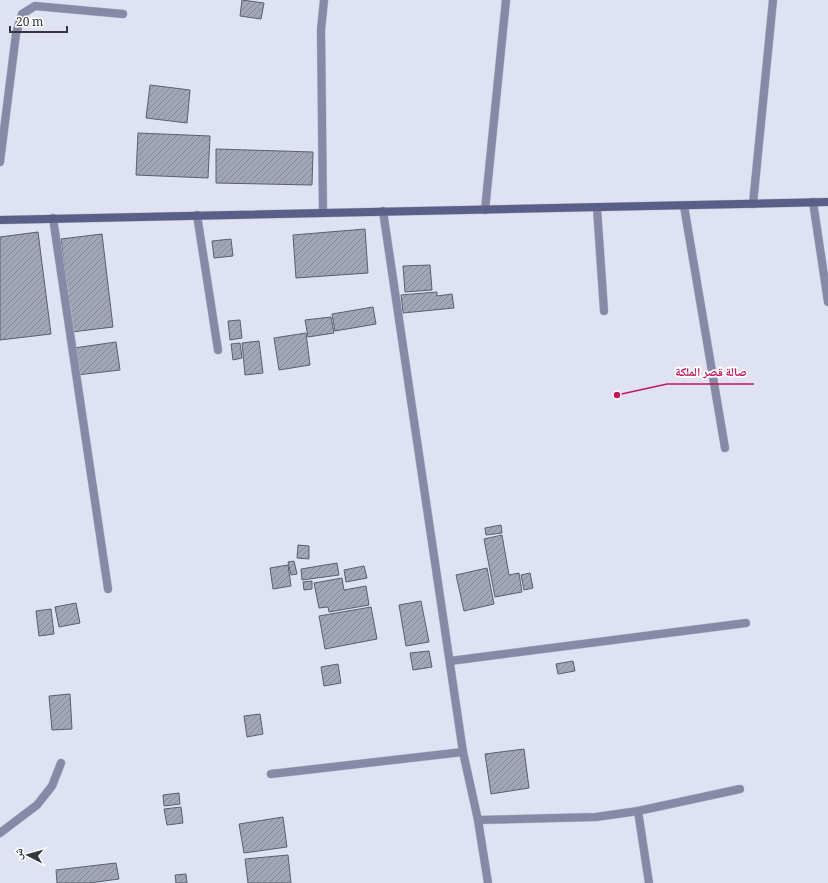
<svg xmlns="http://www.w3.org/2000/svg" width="828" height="883" viewBox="0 0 828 883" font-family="Georgia,'Noto Naskh Arabic',serif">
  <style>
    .building { fill: url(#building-hatch); stroke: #5b5e6c }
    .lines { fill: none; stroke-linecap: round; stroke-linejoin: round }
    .lane-casing { stroke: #bdc0cf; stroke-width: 9 }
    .street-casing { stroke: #bdc0cf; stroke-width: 9 }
    .secondary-casing { stroke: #bdc0cf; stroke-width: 9 }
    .lane { stroke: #868aa6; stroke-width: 8 }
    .street { stroke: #868aa6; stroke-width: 8 }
    .secondary { stroke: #5a5f87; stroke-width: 8 }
    .leader { fill: none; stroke: #c2185b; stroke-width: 1.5 }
    .callout-dot { fill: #c2185b; stroke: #fff; stroke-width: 1.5 }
    .callout-label { font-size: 12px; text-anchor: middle; font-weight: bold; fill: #c2185b; stroke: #fff; stroke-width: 3.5; stroke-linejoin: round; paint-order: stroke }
  </style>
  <defs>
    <pattern id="building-hatch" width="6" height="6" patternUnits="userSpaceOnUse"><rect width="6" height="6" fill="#a3a6b6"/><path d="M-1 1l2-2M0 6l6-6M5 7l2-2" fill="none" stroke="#868895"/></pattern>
  </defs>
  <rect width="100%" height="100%" fill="#dfe2f3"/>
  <g class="building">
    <path d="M 242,0 L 264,3 L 261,19 L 240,16 Z"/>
    <path d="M 150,85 L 190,90 L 187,123 L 146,118 Z"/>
    <path d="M 138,133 L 210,136 L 208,178 L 136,175 Z"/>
    <path d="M 216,149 L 313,152 L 312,185 L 216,183 Z"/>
    <path d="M 365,229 L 368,273 L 296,278 L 293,235 Z"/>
    <path d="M 38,232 L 51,334 L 0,340 L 0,237 Z"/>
    <path d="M 102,234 L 113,327 L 72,332 L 61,239 Z"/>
    <path d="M 231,239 L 233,256 L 214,258 L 212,241 Z"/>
    <path d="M 430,265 L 432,290 L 405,292 L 403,266 Z"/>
    <path d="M 437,292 L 437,296 L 452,294 L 454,308 L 403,313 L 401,295 Z"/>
    <path d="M 373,307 L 376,324 L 335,331 L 332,314 Z"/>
    <path d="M 331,317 L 334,333 L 308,337 L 305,320 Z"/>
    <path d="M 240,320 L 242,338 L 230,340 L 228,321 Z"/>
    <path d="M 306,333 L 310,365 L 279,370 L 274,338 Z"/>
    <path d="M 259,341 L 263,373 L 245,375 L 242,343 Z"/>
    <path d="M 116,342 L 120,370 L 77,375 L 74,348 Z"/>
    <path d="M 240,343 L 242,358 L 233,360 L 231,344 Z"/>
    <path d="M 501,525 L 502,533 L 486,535 L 485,528 Z"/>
    <path d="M 502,535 L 509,575 L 519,573 L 522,592 L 495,597 L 484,539 Z"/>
    <path d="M 298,545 L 309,546 L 309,559 L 297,558 Z"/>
    <path d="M 294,561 L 297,574 L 291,575 L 288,562 Z"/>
    <path d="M 337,563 L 339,575 L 302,580 L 301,569 Z"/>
    <path d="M 288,565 L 291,586 L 273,589 L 270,568 Z"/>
    <path d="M 364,566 L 367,578 L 346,582 L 344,570 Z"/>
    <path d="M 487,568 L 494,604 L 464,611 L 456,575 Z"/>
    <path d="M 530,573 L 533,588 L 524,590 L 521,575 Z"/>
    <path d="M 342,578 L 344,590 L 366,586 L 369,605 L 329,612 L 328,607 L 319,608 L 314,583 Z"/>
    <path d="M 312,581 L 312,589 L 304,590 L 303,582 Z"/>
    <path d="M 421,601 L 429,642 L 406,646 L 399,605 Z"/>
    <path d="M 76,603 L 80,623 L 59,627 L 55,607 Z"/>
    <path d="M 371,607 L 377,639 L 325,649 L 319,616 Z"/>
    <path d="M 51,609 L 54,634 L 39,636 L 36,611 Z"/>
    <path d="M 429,651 L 432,667 L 413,670 L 410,653 Z"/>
    <path d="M 573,661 L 575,671 L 558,674 L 556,664 Z"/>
    <path d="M 338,664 L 341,683 L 324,686 L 321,667 Z"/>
    <path d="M 70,694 L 72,729 L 52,730 L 49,696 Z"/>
    <path d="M 260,714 L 263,734 L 247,737 L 244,716 Z"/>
    <path d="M 524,749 L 529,788 L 491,794 L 485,754 Z"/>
    <path d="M 179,793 L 180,804 L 164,806 L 163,795 Z"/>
    <path d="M 181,807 L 183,823 L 167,825 L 164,809 Z"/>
    <path d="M 283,817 L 287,847 L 244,853 L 239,824 Z"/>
    <path d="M 288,855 L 291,883 L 248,883 L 245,859 Z"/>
    <path d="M 116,863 L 119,879 L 89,883 L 57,883 L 56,870 Z"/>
    <path d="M 186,874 L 187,883 L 176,883 L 175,875 Z"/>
  </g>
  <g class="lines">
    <g class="lane-casing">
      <g id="lane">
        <path d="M 597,208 L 604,311"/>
        <path d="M 197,215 L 218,350"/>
      </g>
    </g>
    <g class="street-casing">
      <g id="street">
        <path d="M 0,162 L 16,34 L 22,14 L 35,6 L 123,14"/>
        <path d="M 813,202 L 828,302"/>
        <path d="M 753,204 L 773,0"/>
        <path d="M 684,206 L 725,448"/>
        <path d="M 485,210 L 506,0"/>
        <path d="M 383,211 L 463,752 L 478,820 L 488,883"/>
        <path d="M 323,212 L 321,30 L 324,0"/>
        <path d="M 53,218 L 108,589"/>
        <path d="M 450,661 L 746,623"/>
        <path d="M 271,774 L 463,752"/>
        <path d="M 638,811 L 649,883"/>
        <path d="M 478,820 L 596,817 L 638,811 L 740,789"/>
        <path d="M 0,833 L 37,805 L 52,786 L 61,763"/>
      </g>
    </g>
    <g class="secondary-casing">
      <path id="secondary" d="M 0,220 L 828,202"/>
    </g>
    <use href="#lane" class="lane"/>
    <use href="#street" class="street"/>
    <use href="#secondary" class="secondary"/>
  </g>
  <path class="leader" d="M617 395L667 384H754"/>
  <circle class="callout-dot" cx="617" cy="395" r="4"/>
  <g class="callout-label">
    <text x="711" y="376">صالة قصر الملكة</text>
  </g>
  <g transform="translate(28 855) rotate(276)" stroke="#ffffff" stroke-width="3" paint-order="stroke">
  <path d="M0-3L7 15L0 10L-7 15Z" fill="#36373e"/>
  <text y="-6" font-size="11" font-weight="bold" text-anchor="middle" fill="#36373e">ش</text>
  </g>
  <path d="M10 26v6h57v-6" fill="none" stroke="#36373e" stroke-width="2"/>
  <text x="16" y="26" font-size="12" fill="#36373e" stroke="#ffffff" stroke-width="3" paint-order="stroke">20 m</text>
</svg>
